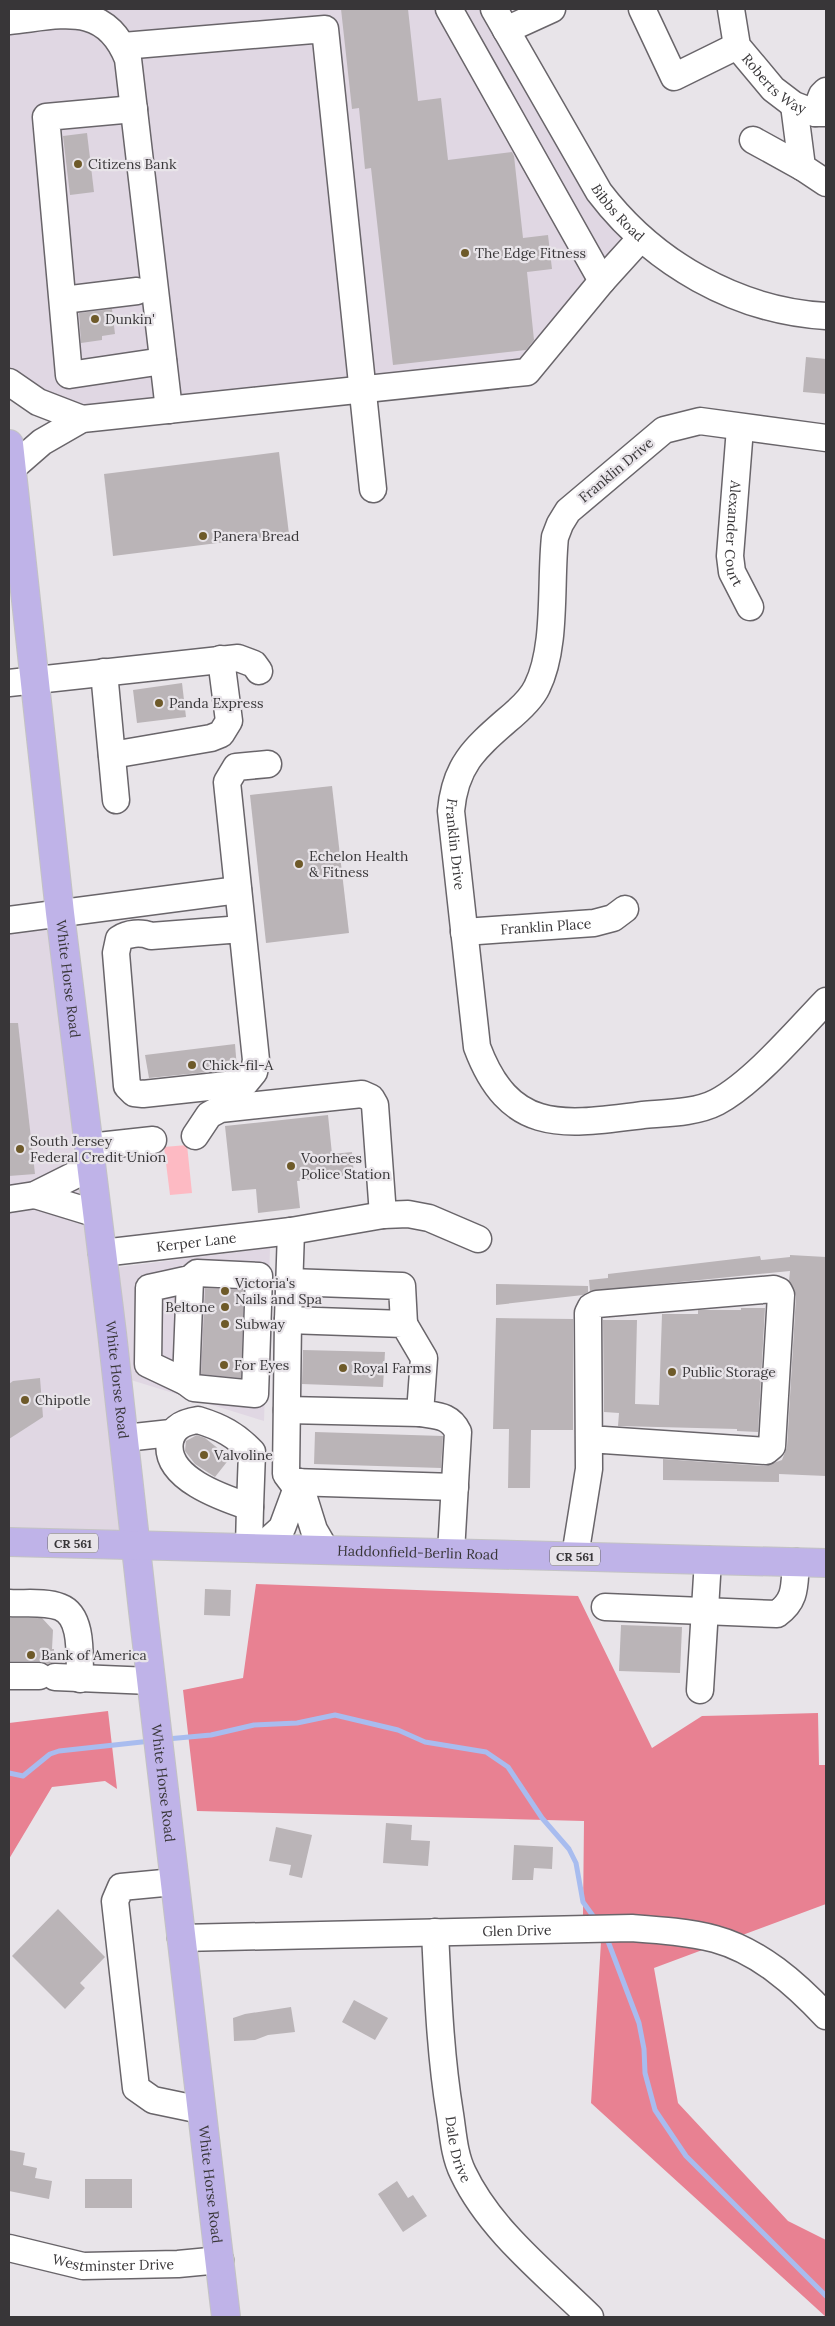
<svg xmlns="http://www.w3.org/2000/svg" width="835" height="2326" viewBox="0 0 835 2326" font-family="Lora,serif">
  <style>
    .built { fill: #e0d7e3 }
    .green { fill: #fdbac3 }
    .forest { fill: #e88192 }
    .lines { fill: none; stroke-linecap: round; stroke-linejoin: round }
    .stream { stroke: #a8bcef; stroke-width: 5 }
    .building { fill: #bab4b7 }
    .minor-casing { stroke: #69656a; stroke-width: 29 }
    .major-casing { stroke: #c3c3c3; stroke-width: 30 }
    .minor { stroke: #fff; stroke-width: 26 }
    .major { stroke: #bfb3e8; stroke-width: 28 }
    .poi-dot { fill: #6e5a29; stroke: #e8e4e9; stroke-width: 2 }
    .labels { text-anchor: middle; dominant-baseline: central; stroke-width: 4.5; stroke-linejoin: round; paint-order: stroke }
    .shield { fill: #e8e4e9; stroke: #6d6a6d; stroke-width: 1 }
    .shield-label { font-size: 12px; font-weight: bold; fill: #383638 }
    .street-label { font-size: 14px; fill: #383638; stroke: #e8e4e9 }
    .poi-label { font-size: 14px; fill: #383638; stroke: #e8e4e9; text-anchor: start }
  </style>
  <rect width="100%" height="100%" fill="#e8e4e9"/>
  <g class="built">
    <path d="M 9,9 L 494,9 L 641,238 L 527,372 L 82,419 L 9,382 Z"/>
    <path d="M 60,913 L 104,1269 L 270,1248 L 264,1421 L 118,1376 L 137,1543 L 9,1542 L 9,920 Z"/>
  </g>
  <path class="green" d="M 187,1145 L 192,1193 L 170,1195 L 164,1147 Z"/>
  <g class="forest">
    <path d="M 256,1584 L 578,1596 L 652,1748 L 702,1716 L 818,1713 L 819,1765 L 826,1765 L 826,1904 L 654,1968 L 678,2103 L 788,2221 L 826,2240 L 826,2317 L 591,2103 L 601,1942 L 583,1915 L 584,1821 L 197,1811 L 183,1690 L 243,1678 Z"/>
    <path d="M 108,1711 L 117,1789 L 105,1781 L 52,1787 L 9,1859 L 9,1723 Z"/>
  </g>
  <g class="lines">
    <g class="stream">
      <path d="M 167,1739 L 211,1735 L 254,1725 L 297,1723 L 335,1715 L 398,1730 L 425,1742 L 486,1752 L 508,1767 L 542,1818 L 569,1849 L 576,1863 L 583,1902 L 596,1920"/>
      <path d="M 9,1773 L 23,1776 L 50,1754 L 59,1751 L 151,1741"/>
      <path d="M 606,1936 L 639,2023 L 644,2049 L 645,2073 L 655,2110 L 686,2156 L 826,2296"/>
    </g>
  </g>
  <g class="building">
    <path d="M 341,9 L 408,9 L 418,101 L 441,98 L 448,160 L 512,152 L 514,156 L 523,238 L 548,235 L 552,269 L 527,272 L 534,340 L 526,350 L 393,365 L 371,168 L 365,169 L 359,108 L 352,109 Z"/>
    <path d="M 87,133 L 94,192 L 70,195 L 63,136 Z"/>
    <path d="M 112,309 L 115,334 L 102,336 L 102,340 L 81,343 L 79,313 Z"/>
    <path d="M 806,357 L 826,359 L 826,394 L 803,392 Z"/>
    <path d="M 279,452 L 289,534 L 113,556 L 104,474 Z"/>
    <path d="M 182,683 L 186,717 L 137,723 L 133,690 Z"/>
    <path d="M 332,786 L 349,933 L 266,943 L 250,795 Z"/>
    <path d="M 9,1023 L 18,1023 L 35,1174 L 9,1176 Z"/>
    <path d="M 235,1044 L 237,1069 L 149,1078 L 145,1055 Z"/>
    <path d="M 328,1115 L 332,1154 L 352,1152 L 354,1175 L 297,1181 L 300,1208 L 258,1213 L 256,1189 L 232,1191 L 225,1126 Z"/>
    <path d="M 790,1255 L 826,1257 L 826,1476 L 779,1474 L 779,1482 L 663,1480 L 663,1459 L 765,1466 L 782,1460 L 787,1447 L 796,1296 L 789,1281 L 790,1271 L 590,1291 L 589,1280 L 608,1278 L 608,1274 L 760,1256 L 761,1260 L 790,1257 Z"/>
    <path d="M 496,1284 L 588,1286 L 588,1292 L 583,1295 L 496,1305 Z"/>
    <path d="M 205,1288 L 244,1290 L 241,1378 L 201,1374 Z"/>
    <path d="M 741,1308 L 765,1308 L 758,1432 L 737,1431 L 737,1429 L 618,1426 L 619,1413 L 604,1412 L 603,1320 L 637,1320 L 635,1404 L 659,1405 L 662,1314 L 698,1314 L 698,1310 L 741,1310 Z"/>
    <path d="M 496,1318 L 573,1319 L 573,1430 L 531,1430 L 530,1488 L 508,1488 L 509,1429 L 493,1429 Z"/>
    <path d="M 303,1350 L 385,1352 L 383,1387 L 302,1384 Z"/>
    <path d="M 40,1378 L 43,1417 L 9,1439 L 9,1384 L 13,1381 Z"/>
    <path d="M 315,1432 L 443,1436 L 441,1468 L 314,1464 Z"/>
    <path d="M 197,1435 L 205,1438 L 230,1458 L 215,1477 L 195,1464 L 185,1451 L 186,1441 Z"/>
    <path d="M 205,1589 L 231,1590 L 230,1616 L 204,1615 Z"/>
    <path d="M 10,1618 L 42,1618 L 53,1630 L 52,1649 L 54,1649 L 54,1660 L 56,1662 L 48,1664 L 39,1661 L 9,1661 Z"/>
    <path d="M 621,1625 L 682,1627 L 680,1673 L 619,1671 Z"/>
    <path d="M 386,1823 L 412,1825 L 411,1840 L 430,1841 L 428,1866 L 383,1863 Z"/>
    <path d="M 276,1827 L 312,1835 L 302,1878 L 289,1875 L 291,1865 L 269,1861 Z"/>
    <path d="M 514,1845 L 553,1847 L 552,1869 L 534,1868 L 533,1880 L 512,1880 Z"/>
    <path d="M 58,1909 L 105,1957 L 80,1983 L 85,1988 L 65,2009 L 12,1956 Z"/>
    <path d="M 354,2000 L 388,2018 L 375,2040 L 342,2022 Z"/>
    <path d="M 291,2007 L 295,2032 L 268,2035 L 255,2040 L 234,2041 L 233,2018 L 245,2014 Z"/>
    <path d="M 9,2150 L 25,2153 L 23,2165 L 37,2168 L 35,2178 L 52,2181 L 49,2199 L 9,2191 Z"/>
    <rect x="85" y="2179" width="47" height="29"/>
    <path d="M 397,2181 L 408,2198 L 413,2195 L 427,2216 L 403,2232 L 378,2194 Z"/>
  </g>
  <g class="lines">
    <g class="minor-casing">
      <g id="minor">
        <path d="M 449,9 L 602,281"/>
        <path id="s1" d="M 494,9 L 599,192 C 653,263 737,311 826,316"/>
        <path d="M 642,9 L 674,77 L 737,46"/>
        <path id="s2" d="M 731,9 L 737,46 L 773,89 L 794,105 L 815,113 L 826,113"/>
        <path d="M 9,21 C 59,16 105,0 128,59 L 169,410"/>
        <path d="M 506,30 L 552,9"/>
        <path d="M 123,46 L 325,29 L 373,489"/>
        <path d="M 794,105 L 802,167 L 826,183"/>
        <path d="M 134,109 L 46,117 L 69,375 L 163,361"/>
        <path d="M 815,113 L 822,95 L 826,91"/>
        <path d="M 753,140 L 802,167"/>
        <path d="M 63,300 L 137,291"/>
        <path d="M 9,382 L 38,402 L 82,419"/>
        <path id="s3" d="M 740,428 L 730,556 L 732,572 L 750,607"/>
        <path id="s4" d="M 826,438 L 700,421 L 664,430 L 568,511 L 560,524 L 555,537 C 550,583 557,647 537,687 C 531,700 517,712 506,721 C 474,749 455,766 451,811 L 477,1047 C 510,1135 563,1125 643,1115 C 666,1113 696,1113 717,1102 C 754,1082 796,1032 826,1001"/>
        <path d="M 11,469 L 42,442 L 82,419 L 527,372 L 602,281 L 641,238"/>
        <path d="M 104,672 L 116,800"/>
        <path d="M 9,683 L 238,658 L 254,664 L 259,671"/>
        <path d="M 112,755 L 211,738 L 221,734 L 229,721 L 221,659"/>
        <path d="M 9,920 L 238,890"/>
        <path d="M 242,929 L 151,936 C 141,932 128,933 119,939 L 116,953 L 127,1086 L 134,1093 L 143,1094 L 245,1083 L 254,1072 L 256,1060 L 227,782 L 236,767 L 268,764"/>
        <path id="s5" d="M 464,932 L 594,923 L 613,918 L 625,909"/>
        <path d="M 195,1136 L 209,1115 L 220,1109 L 362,1094 L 371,1098 L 375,1105 L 383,1215"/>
        <path d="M 89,1147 L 153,1140"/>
        <path d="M 35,1195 L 97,1214"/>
        <path d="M 9,1199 L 35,1195 L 91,1167"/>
        <path d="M 291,1231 L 288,1320 L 404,1324 L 424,1358 L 420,1413 C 437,1416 450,1415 458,1432 L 451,1552"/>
        <path id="s6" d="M 102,1253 L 291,1231 L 383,1215 L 408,1214 L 429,1218 L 478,1239"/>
        <path d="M 197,1273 L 259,1276 L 255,1394 L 194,1388 L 186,1382 L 148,1364 L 149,1288 L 190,1279 Z"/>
        <path d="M 289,1282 L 402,1286 L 404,1324"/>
        <path d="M 288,1320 L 286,1474 L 292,1482 L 455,1487"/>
        <path d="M 186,1382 L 190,1279"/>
        <path d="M 287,1410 L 420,1413"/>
        <path d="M 198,1420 C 221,1427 236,1435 252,1452 L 250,1507 C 223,1498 163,1478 170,1441 C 173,1426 185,1422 198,1420 Z"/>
        <path d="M 125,1438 L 171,1433"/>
        <path d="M 299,1482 L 314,1530 L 325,1549"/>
        <path d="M 249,1547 L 250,1507"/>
        <path d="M 261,1547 L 282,1528 L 299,1482"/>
        <path d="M 575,1556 L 589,1469 L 588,1313 L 591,1307 L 597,1304 L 774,1289 L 779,1291 L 781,1295 L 772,1446 L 766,1451 L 589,1439"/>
        <path d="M 9,1603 C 24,1604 45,1601 60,1607 C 84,1616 79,1658 80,1679"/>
        <path d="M 605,1607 L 777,1614 C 797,1600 794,1585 796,1562"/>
        <path d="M 9,1676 L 39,1676"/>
        <path d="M 55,1677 L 151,1681"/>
        <path d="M 700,1690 L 708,1560"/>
        <path d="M 174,1882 L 121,1887 L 115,1901 L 136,2088 L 153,2100 L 201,2110"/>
        <path id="s7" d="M 435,1932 C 438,1993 440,2053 450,2114 C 453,2133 454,2155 463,2173 C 490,2230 545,2273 590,2317"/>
        <path id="s8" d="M 181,1938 L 632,1928 C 659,1930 688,1932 715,1939 C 759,1951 796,1984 826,2016"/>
        <path id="s9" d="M 9,2248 L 83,2266 L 178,2264 L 220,2260"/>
      </g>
    </g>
    <g class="major-casing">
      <g id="major">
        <path id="s10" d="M 9,444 L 60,913 L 112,1333 L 143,1611 L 226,2317"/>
        <path id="s11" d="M 9,1542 L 826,1563"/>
      </g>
    </g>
    <use href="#minor" class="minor"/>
    <use href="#major" class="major"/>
  </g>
  <g class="poi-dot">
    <circle cx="78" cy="164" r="5"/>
    <circle cx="465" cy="253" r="5"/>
    <circle cx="95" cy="319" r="5"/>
    <circle cx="203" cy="536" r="5"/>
    <circle cx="159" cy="703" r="5"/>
    <circle cx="299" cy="864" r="5"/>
    <circle cx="192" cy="1065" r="5"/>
    <circle cx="20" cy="1149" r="5"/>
    <circle cx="291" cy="1166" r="5"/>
    <circle cx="225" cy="1291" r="5"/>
    <circle cx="225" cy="1307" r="5"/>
    <circle cx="225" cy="1324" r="5"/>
    <circle cx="224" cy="1365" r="5"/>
    <circle cx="343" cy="1368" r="5"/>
    <circle cx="672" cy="1372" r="5"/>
    <circle cx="25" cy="1400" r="5"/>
    <circle cx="204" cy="1455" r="5"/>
    <circle cx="31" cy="1655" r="5"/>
  </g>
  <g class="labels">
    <g class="shield">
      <rect x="48" y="1533.5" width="50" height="19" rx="4"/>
      <rect x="550" y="1546.5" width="50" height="19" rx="4"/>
    </g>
    <g class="shield-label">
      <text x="73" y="1543">CR 561</text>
      <text x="575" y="1556">CR 561</text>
    </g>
    <g class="street-label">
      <text stroke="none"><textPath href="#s2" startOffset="91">Roberts Way</textPath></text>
      <text stroke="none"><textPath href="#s1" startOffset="239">Bibbs Road</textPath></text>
      <text transform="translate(616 470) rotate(-40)">Franklin Drive</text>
      <text stroke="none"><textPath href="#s3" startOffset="106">Alexander Court</textPath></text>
      <text stroke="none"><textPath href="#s4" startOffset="660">Franklin Drive</textPath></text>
      <text stroke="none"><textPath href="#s5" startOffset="82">Franklin Place</textPath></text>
      <text stroke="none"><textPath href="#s10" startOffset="538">White Horse Road</textPath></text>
      <text stroke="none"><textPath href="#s6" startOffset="95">Kerper Lane</textPath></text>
      <text stroke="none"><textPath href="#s10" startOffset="942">White Horse Road</textPath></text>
      <text stroke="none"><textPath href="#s11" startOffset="409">Haddonfield-Berlin Road</textPath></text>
      <text stroke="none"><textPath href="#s10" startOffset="1348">White Horse Road</textPath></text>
      <text stroke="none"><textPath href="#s8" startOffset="336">Glen Drive</textPath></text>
      <text stroke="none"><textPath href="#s7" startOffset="219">Dale Drive</textPath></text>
      <text stroke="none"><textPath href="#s10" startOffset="1752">White Horse Road</textPath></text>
      <text stroke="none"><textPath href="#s9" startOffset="106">Westminster Drive</textPath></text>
    </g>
    <g class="poi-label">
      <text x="88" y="164">Citizens Bank</text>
      <text x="475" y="253">The Edge Fitness</text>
      <text x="105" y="319">Dunkin'</text>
      <text x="213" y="536">Panera Bread</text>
      <text x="169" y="703">Panda Express</text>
      <text x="309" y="856">Echelon Health<tspan x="309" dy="16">&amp; Fitness</tspan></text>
      <text x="202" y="1065">Chick-fil-A</text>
      <text x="30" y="1141">South Jersey<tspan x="30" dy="16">Federal Credit Union</tspan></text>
      <text x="301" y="1158">Voorhees<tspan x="301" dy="16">Police Station</tspan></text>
      <text x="235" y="1283">Victoria's<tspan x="235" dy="16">Nails and Spa</tspan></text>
      <text x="215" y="1307" text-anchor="end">Beltone</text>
      <text x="235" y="1324">Subway</text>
      <text x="234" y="1365">For Eyes</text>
      <text x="353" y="1368">Royal Farms</text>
      <text x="682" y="1372">Public Storage</text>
      <text x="35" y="1400">Chipotle</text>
      <text x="214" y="1455">Valvoline</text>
      <text x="41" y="1655">Bank of America</text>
    </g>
  </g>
  <rect width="835" height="2326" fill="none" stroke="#383638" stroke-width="20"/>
</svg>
